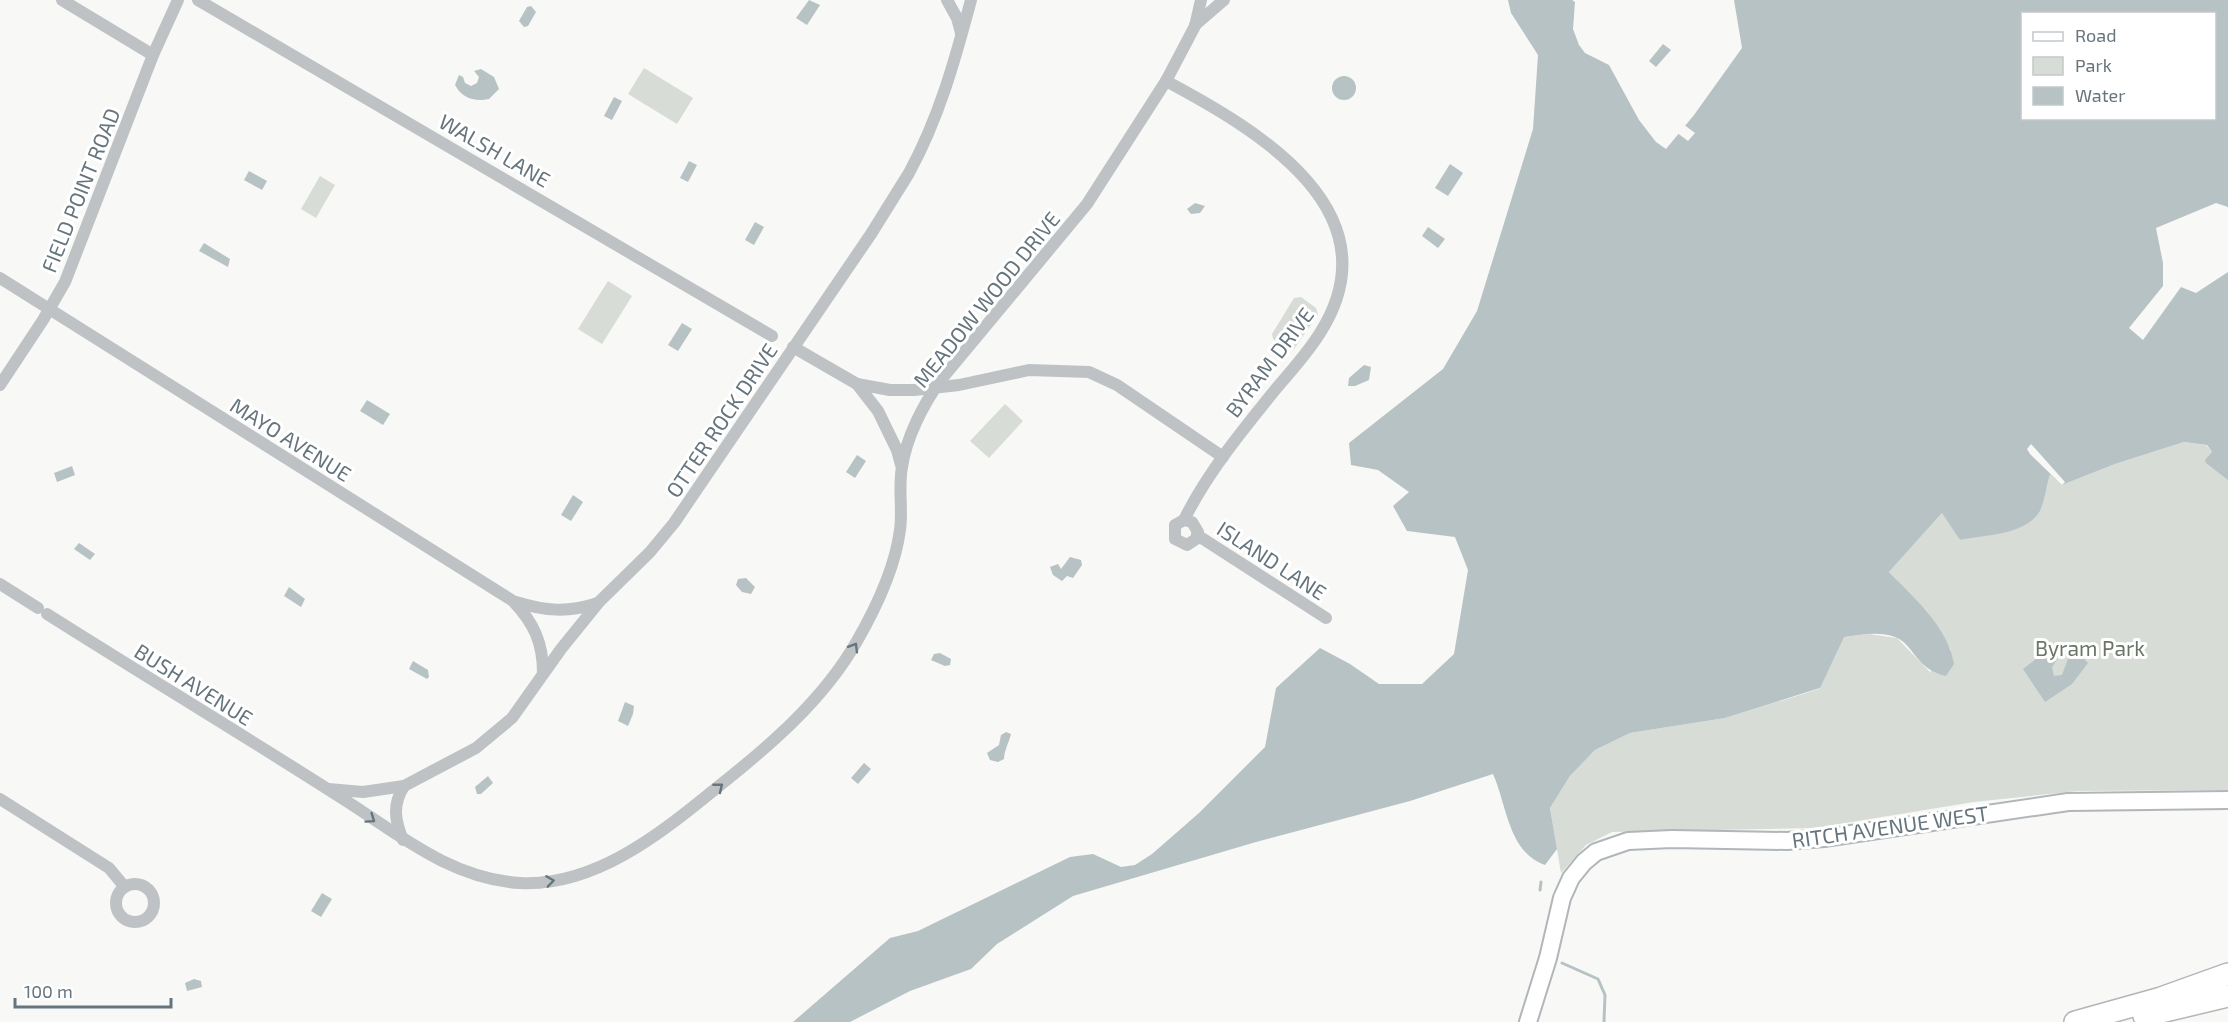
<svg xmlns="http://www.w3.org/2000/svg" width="2228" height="1022" viewBox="0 0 2228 1022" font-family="'Exo 2',sans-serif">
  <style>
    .green { fill: #d8dcd6 }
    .water { fill: #b7c2c5; fill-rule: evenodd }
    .pier { fill: #f8f8f6 }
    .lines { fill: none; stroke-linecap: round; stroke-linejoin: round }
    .stream { stroke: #b7c2c5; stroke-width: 3 }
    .secondary-casing { stroke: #b0b6ba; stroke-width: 20 }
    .highway-casing { stroke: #b2b6b8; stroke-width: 24 }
    .street { stroke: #bec2c5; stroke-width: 12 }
    .secondary { stroke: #fff; stroke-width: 16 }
    .highway { stroke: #fff; stroke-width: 21 }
    .oneway { stroke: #66757d }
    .labels { text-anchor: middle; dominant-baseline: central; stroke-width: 6; stroke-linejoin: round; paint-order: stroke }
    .street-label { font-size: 21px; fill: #66757d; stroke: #fff }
    .park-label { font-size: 21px; fill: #697665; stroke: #fff }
  </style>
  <rect width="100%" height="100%" fill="#f8f8f6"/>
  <g class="green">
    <path d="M 644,68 L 693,98 L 677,124 L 628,94 Z"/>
    <path d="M 320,176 L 335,185 L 316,218 L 301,209 Z"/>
    <path d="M 608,281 L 632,296 L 602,344 L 578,329 Z"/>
    <path d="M 1301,297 L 1316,308 L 1318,315 L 1294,349 L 1289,350 L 1273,339 L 1272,334 L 1294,298 Z"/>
    <path d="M 1005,404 L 1023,421 L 989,458 L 970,441 Z"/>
    <path d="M 2228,411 L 2228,790 L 2078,791 L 1974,802 L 1815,828 L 1612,832 L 1586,845 L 1561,873 L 1550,808 L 1570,776 L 1595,750 L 1630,733 L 1725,718 L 1819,689 L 1843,637 L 1869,634 L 1897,638 L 1930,672 L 1951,650 L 1932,619 L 1889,572 L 1943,512 L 1960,540 L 2008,531 L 2050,473 L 2062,485 L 2115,464 L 2184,442 L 2206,445 L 2212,452 L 2213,469 Z"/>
  </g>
  <g class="water">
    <path d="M 809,0 L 820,5 L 807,25 L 796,18 Z"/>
    <path d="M 1508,0 L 1572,0 L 1575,2 L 1573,29 L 1579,45 L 1585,53 L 1609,65 L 1639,120 L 1656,142 L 1666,149 L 1694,115 L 1742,48 L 1734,0 L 2228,0 L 2228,207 L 2216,203 L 2156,228 L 2163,263 L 2163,286 L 2129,328 L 2143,340 L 2181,287 L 2196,293 L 2228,272 L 2228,480 L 2206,463 L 2205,460 L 2212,452 L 2207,445 L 2184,442 L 2115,464 L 2062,485 L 2050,474 C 2046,485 2045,504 2038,514 C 2022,535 1984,535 1960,540 L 1942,513 L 1889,572 C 1914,598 1948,627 1954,664 L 1946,676 C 1915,669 1914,644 1895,637 C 1879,631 1860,635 1844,637 L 1820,688 L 1725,718 L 1630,733 L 1595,750 L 1570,776 L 1550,808 L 1557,849 L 1545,865 C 1508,852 1507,805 1493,774 L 1410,801 L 1256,842 L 1073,896 L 997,944 L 971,969 L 910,991 L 850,1022 L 793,1022 L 890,938 L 918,931 L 1070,857 L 1093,854 L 1121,867 L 1135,865 L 1152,854 L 1199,813 L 1265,747 L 1276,688 L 1320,648 L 1350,664 L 1379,684 L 1422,684 L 1454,654 L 1468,570 L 1455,537 L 1407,531 L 1393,506 L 1409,492 L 1378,470 L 1351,465 L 1349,443 L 1443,369 L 1477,311 L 1533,129 L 1538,55 L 1511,13 ZM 2022,14 L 2214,14 L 2214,118 L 2022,118 Z"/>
    <path d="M 531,6 L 536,12 L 528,26 L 524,27 L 519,21 L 527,7 Z"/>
    <path d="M 1663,44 L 1671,50 L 1656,67 L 1649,61 Z"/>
    <path d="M 481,69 L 494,77 L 499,89 L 489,99 C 474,102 462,98 455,85 L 459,75 L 463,77 L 465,83 L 471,86 L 477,83 L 479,77 L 474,71 Z"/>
    <circle cx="1344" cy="88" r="12"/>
    <path d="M 614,97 L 622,101 L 612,120 L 604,116 Z"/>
    <path d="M 689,161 L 697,165 L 688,182 L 680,178 Z"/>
    <path d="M 1450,164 L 1463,173 L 1448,196 L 1435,188 Z"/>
    <path d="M 249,171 L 267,181 L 262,190 L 244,180 Z"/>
    <path d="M 1195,203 L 1205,206 L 1200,213 L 1191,214 L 1187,209 Z"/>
    <path d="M 755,222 L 764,227 L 754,245 L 745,240 Z"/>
    <path d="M 1428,227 L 1445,239 L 1438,248 L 1422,236 Z"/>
    <path d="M 204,243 L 230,259 L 228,267 L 199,251 Z"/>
    <path d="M 682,323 L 692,329 L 678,351 L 668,345 Z"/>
    <path d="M 1364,365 L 1371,367 L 1369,380 L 1355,386 L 1348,386 L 1349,378 Z"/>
    <path d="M 367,400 L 390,414 L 383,425 L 360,411 Z"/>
    <path d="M 857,455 L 866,461 L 855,478 L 846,472 Z"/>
    <path d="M 72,466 L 75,475 L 57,482 L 54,473 Z"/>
    <path d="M 573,495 L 583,502 L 571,521 L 561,515 Z"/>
    <path d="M 79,543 L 95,554 L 90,560 L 74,549 Z"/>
    <path d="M 1070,557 L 1081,560 L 1082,565 L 1073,578 L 1067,576 L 1062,581 L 1053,575 L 1050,567 L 1058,564 L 1061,569 Z"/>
    <path d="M 746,578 L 755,587 L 751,594 L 742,592 L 736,585 L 738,579 Z"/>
    <path d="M 289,587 L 305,599 L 301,607 L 284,596 Z"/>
    <path d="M 2049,649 L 2056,649 L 2060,655 L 2052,667 L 2054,676 L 2062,675 L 2071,651 L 2080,655 L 2088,663 L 2072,684 L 2045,702 L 2023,669 Z"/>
    <path d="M 940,653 L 951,659 L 950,665 L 945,666 L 931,660 L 934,654 Z"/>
    <path d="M 413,661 L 428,670 L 429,677 L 427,679 L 409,669 Z"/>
    <path d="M 625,702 L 634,706 L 633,714 L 628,726 L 618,721 Z"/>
    <path d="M 1006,732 L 1011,734 C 1009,742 1004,751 1004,759 L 998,762 L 990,760 L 987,753 L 999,745 L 1001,735 Z"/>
    <path d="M 864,763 L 871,769 L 858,784 L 851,778 Z"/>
    <path d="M 488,776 L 493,783 L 481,794 L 477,794 L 475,787 Z"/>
    <path d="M 322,893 L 332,899 L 321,917 L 311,911 Z"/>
    <path d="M 194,979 L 201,981 L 202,987 L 187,991 L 185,983 Z"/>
  </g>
  <g class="pier">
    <path d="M 1683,124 L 1695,133 L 1688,141 L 1676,132 Z"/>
    <path d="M 2031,444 L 2065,482 L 2062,485 L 2030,454 L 2027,449 Z"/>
  </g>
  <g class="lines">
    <g class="stream">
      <path d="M 1540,890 L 1541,882"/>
      <path d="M 1562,963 L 1598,979 L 1605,995 L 1604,1022"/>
    </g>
    <g class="secondary-casing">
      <path id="secondary" d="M 1528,1022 L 1548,958 L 1562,898 L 1571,878 L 1584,862 L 1596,852 L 1628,841 L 1672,839 L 1787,841 L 1824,838 L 2068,802 L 2228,800"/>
    </g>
    <g class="highway-casing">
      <g id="highway">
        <path d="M 2144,1016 L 2228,996"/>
        <path d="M 2075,1022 L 2161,998 L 2228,974"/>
      </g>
    </g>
    <g class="street">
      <path d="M 62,0 L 153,55"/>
      <path d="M 198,0 L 772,336"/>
      <path d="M 947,0 L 957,18 L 961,33"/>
      <path d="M 1195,25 L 1224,0"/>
      <path d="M 1166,81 C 1258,130 1397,212 1320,333 C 1307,354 1290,372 1275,390 C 1242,431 1207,473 1184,520 L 1175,525 L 1175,539 L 1187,545 L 1196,539 L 1198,532 L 1192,522 L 1184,520"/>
      <path d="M 0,278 L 513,601 C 534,623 543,643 543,673"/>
      <path d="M 793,347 L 857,384 L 878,411 L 897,450 L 901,465"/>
      <path d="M 857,384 L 890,390 L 914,390 L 959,385 L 1029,370 L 1089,372 L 1117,385 L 1223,457"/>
      <path d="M 0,385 L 43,320 L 65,282 L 153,55 L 178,0"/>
      <path d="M 1197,535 L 1326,618"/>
      <path d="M 0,584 L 38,608"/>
      <path d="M 516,602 C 545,611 568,613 598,603"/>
      <path d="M 47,614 C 148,678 250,739 351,804 C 403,838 454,879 520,883 C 594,887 660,834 714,790 C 767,748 823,701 857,641 C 876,608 895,568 900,530 C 903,509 898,488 902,467 C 906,438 923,405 940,381 L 1087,204 L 1166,81 L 1195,26 L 1201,0"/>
      <path d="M 328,789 L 363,792 L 404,786 L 476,748 L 512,718 L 561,649 L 599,602 L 650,552 L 674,523 L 871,234 L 909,173 C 939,118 955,60 971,0"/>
      <path d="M 0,799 L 109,868 L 124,886"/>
      <path d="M 403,840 C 395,821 392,805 404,786"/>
      <circle cx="135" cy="903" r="19"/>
    </g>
    <use href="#secondary" class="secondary"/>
    <use href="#highway" class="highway"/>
  </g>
  <defs><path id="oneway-chevron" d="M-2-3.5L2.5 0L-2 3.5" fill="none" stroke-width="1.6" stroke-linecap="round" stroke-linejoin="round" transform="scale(1.5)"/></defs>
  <g class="oneway">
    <use href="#oneway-chevron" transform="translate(854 647) rotate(-59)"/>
    <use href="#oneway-chevron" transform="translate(719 787) rotate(-39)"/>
    <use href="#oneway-chevron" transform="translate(371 819) rotate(35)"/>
    <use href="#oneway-chevron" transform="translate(550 881) rotate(-8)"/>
  </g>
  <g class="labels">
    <g class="street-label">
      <text transform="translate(495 150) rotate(30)">WALSH LANE</text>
      <text transform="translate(80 190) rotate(-68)">FIELD POINT ROAD</text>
      <text transform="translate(986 299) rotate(-51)">MEADOW WOOD DRIVE</text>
      <text transform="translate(1269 362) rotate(-53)">BYRAM DRIVE</text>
      <text transform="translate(721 420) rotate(-56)">OTTER ROCK DRIVE</text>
      <text transform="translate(291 439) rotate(32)">MAYO AVENUE</text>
      <text transform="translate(1272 560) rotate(33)">ISLAND LANE</text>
      <text transform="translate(194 684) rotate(32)">BUSH AVENUE</text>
      <text transform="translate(1890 826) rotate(-8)">RITCH AVENUE WEST</text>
    </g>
    <g class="park-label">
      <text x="2090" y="647">Byram Park</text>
    </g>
  </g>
  <rect x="2021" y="12" width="195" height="108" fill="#ffffff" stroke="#c2c8cb" stroke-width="1.5"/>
  <rect x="2033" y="32" width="30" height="9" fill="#ffffff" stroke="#c2c8cb" stroke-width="1.5"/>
  <text x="2075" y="42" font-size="18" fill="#66757d">Road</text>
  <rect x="2033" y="57" width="30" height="18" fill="#d8dcd6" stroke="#c2c8cb" stroke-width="1.5"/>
  <text x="2075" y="72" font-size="18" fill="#66757d">Park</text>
  <rect x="2033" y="87" width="30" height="18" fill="#b7c2c5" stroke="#c2c8cb" stroke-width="1.5"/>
  <text x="2075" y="102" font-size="18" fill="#66757d">Water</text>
  <path d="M15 998v9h156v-9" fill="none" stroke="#66757d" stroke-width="3"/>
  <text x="24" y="998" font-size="18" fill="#66757d" stroke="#ffffff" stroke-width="4.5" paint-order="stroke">100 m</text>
</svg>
